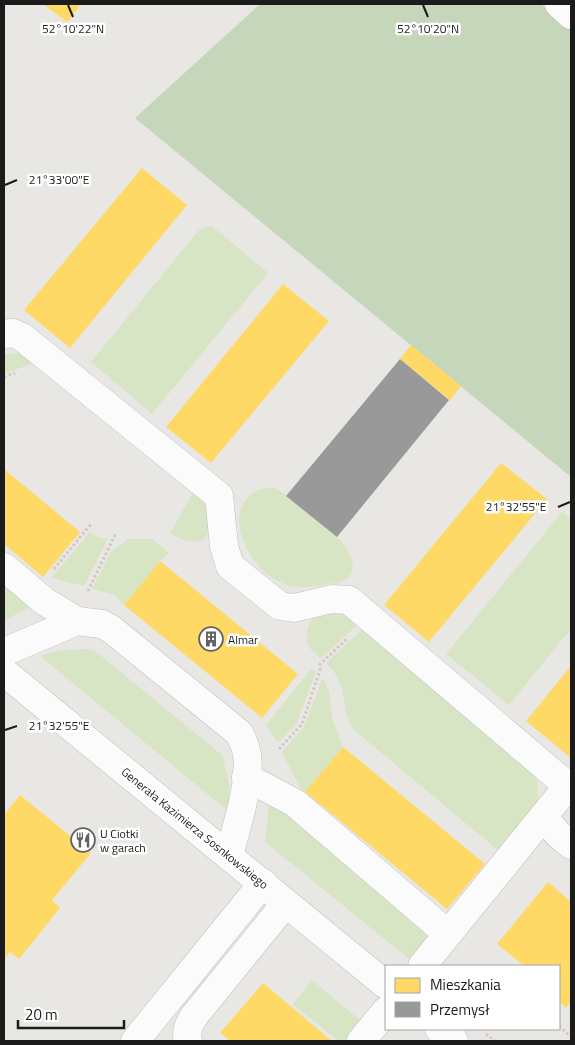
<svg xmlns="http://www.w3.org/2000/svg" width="575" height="1045" viewBox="0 0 575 1045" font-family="'Titillium Web',sans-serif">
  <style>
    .grass { fill: #d7e5c4 }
    .forest { fill: #c5d6ba }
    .homes { fill: #ffd966 }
    .industry { fill: #999 }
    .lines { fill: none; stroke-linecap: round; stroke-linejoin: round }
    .minor-casing { stroke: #c0bfbe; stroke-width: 29 }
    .path { stroke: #d4c6c5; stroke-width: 3; stroke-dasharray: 2.5 2.5; stroke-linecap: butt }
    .minor { stroke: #fcfbfb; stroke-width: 28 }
    .ticks { fill: none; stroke: #1b1b1b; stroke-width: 2 }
    .labels { text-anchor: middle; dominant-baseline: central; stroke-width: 5; stroke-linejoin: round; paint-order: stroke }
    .poi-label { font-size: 12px; fill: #1b1b1b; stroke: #fff; text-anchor: start }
    .street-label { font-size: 12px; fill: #1b1b1b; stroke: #fff }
    .ticks-label { font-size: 12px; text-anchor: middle; fill: #1b1b1b; stroke: #fff; stroke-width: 5; stroke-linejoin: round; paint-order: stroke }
  </style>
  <rect width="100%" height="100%" fill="#e9e7e4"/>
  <g class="grass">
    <path d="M 207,226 L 212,226 L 268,273 L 152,414 L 91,362 L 198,231 Z"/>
    <path d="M 19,353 L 31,356 L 39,361 L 4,374 L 4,354 Z"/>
    <path d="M 274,487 C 291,499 306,512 322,525 C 328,531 337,536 342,542 C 354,557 361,578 336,583 C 321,585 302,590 287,585 C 242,572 213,490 274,487 Z"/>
    <path d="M 195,489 C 199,492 207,496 210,501 C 218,512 213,537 199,541 C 188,544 178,538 170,533 Z"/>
    <path d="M 562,512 L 571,520 L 571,629 L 509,705 L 446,654 Z"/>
    <path d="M 90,532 L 100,538 L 108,538 L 84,586 L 51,578 Z"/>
    <path d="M 128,539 L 152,539 L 169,553 L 160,561 L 124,605 L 115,595 L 92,589 L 111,552 Z"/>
    <path d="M 4,574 L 38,602 L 4,621 Z"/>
    <path d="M 336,609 L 360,622 L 321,659 C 317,655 312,652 310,648 C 304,638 307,620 317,615 C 323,612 330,611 336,609 Z"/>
    <path d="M 365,627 L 532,769 L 538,783 L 538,811 L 500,852 L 354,730 C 338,708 351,686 326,663 Z"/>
    <path d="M 87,649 L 95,651 L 222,755 L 230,788 L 228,811 L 40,656 L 60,650 Z"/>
    <path d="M 311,669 L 316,672 L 296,725 L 278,743 L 266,725 Z"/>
    <path d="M 323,677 L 329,692 L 333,721 L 343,747 L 305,792 L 299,786 L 282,752 L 304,727 Z"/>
    <path d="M 269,804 L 291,813 L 432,931 L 414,963 L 265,842 Z"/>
    <path d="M 312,980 L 361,1021 L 345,1041 L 338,1041 L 293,1004 Z"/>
  </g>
  <path class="forest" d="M 260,4 L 541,4 L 571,30 L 571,477 L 135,118 Z"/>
  <g class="homes">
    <path d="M 43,4 L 81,4 L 67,22 Z"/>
    <path d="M 142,168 L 187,205 L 70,348 L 24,310 Z"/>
    <path d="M 283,284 L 329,321 L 211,463 L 166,427 Z"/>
    <path d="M 411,345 L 461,386 L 450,400 L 400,359 Z"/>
    <path d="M 501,463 L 547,499 L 429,642 L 384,605 Z"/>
    <path d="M 4,469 L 80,532 L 43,577 L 4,544 Z"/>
    <path d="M 160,561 L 298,674 L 262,718 L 124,605 Z"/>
    <path d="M 571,666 L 571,758 L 526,721 Z"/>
    <path d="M 343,747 L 485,864 L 447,909 L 305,792 Z"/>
    <path d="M 20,795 L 91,853 L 52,900 L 60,908 L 19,959 L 10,952 L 4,959 L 4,815 Z"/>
    <path d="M 548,882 L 571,902 L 571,1001 L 566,1008 L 559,1002 L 559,966 L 524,966 L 497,944 Z"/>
    <path d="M 263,983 L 332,1041 L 230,1041 L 220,1033 Z"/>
  </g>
  <path class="industry" d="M 400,359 L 449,400 L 337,537 L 286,496 Z"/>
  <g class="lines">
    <g class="minor-casing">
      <g id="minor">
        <path d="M 559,4 L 571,15"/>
        <path d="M 4,334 L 13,333 L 22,337 L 219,496 L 224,546 L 230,566 L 280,606 L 294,608 L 332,599 L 349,600 L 568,786 L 422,966"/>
        <path d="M 4,567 L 44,601 L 77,621"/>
        <path d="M 4,652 L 77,621 L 102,624 L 111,629 L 239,733 C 243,740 246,747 247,755 C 251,785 236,827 229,856"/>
        <path d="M 4,672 L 386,985"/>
        <path d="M 246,777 L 295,803 L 448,934"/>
        <path d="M 543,817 L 559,835 L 571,845"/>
        <path d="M 439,1029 L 454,1041"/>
        <path d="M 135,1041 L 263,883"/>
        <path d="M 188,1041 C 185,1031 189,1023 195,1015 L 286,903"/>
        <path d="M 361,1041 L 386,1011"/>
      </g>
    </g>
    <g class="path">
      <path d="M 4,377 L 15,373"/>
      <path d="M 54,569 L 91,524"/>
      <path d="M 88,591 L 116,533"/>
      <path d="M 319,665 L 347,639"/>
      <path d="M 279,749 L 302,724 L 321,667"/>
      <path d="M 559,1026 L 571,1037"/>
      <path d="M 486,1034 L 495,1041"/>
    </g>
    <use href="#minor" class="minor"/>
  </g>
  <path class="ticks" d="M 68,5 L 73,17M 423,5 L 428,17M 5,185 L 17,180M 558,507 L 570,502M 5,730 L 17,726"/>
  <defs>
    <g id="building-ring" transform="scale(1.25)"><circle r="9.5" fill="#fff" stroke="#636261" stroke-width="1.5"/><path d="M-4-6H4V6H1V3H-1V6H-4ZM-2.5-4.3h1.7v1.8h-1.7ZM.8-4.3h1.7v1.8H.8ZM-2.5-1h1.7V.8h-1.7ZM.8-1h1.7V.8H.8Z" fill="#636261"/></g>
    <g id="restaurant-ring" transform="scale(1.25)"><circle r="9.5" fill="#fff" stroke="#636261" stroke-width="1.5"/><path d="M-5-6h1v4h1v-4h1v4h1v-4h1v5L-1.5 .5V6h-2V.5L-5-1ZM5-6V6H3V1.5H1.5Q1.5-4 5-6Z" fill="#636261"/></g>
  </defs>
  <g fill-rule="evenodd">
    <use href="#building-ring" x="211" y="639"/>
    <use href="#restaurant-ring" x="83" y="840"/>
  </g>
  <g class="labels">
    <g class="poi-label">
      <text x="228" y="639">Almar</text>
      <text x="100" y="833">U Ciotki<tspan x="100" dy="14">w garach</tspan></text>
    </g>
    <g class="street-label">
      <text transform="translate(195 828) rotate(39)">Generała Kazimierza Sosnkowskiego</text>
    </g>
  </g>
  <g class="ticks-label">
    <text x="73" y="33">52°10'22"N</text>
    <text x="428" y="33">52°10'20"N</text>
    <text x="59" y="184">21°33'00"E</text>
    <text x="516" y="511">21°32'55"E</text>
    <text x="59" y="730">21°32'55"E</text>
  </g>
  <rect width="575" height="1045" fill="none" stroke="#1b1b1b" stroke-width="10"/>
  <rect x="385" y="965" width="175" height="65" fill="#ffffff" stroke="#a4a4a4"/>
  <rect x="395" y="978" width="25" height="15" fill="#ffd966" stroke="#a4a4a4"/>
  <text x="430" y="990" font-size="15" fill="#1b1b1b">Mieszkania</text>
  <rect x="395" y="1002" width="25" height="15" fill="#999999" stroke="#a4a4a4"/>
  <text x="430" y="1015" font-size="15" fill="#1b1b1b">Przemysł</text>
  <path d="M18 1020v8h106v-8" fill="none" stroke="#1b1b1b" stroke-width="2.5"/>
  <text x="25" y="1020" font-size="15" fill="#1b1b1b" stroke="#ffffff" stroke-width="4" paint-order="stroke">20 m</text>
</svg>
